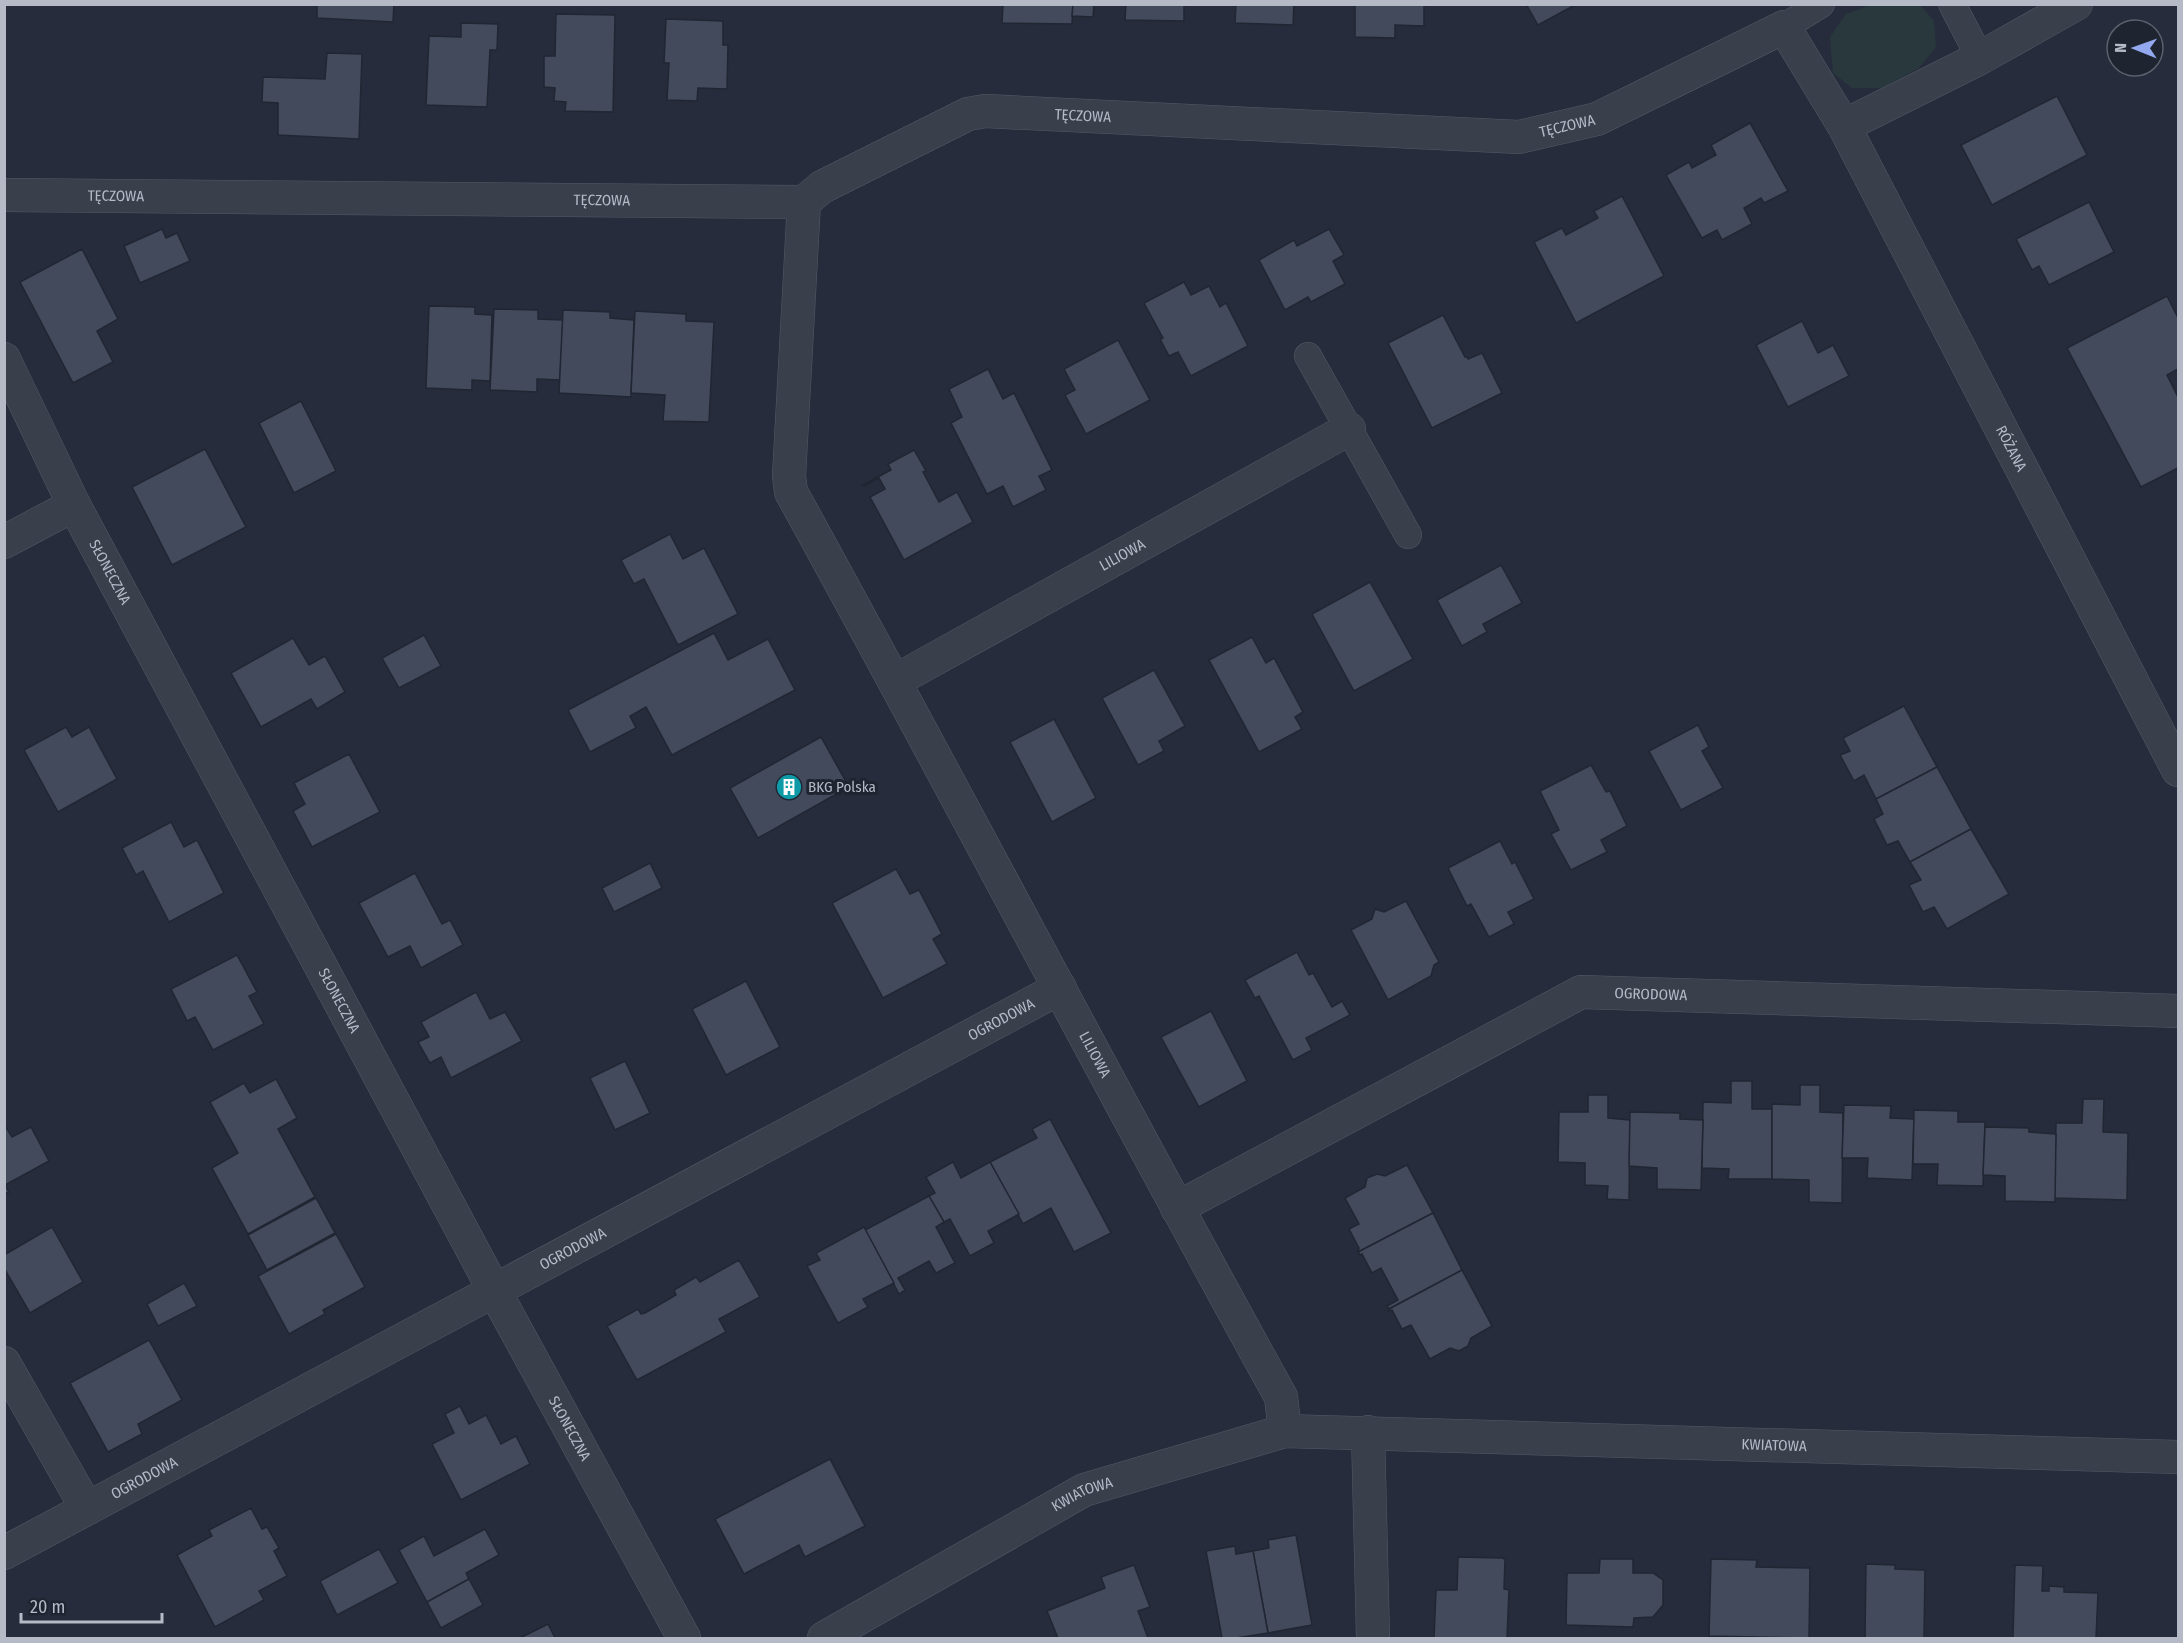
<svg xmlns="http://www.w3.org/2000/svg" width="2183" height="1643" viewBox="0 0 2183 1643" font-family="'Fira Sans Condensed',sans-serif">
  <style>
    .green { fill: #28383d }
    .building { fill: #424a5b; stroke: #212633; stroke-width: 1.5 }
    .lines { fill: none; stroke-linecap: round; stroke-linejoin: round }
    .lane-casing { stroke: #555a67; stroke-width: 28 }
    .street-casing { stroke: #555a67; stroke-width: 34 }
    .lane { stroke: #3a3f4c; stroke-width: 27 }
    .street { stroke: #3a3f4c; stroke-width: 33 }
    .labels { text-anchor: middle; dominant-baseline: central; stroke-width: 6; stroke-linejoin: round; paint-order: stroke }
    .street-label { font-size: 15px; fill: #b6bac7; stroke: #1f2431 }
    .poi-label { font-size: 15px; fill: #b6bac7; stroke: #1f2431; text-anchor: start }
  </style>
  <rect width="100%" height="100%" fill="#262c3c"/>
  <path class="green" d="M 1870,5 L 1920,5 L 1934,21 L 1936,47 L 1919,68 L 1882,88 L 1852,88 L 1833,73 L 1830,37 L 1846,14 Z"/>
  <g class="building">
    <path d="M 317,4 L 394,4 L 393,22 L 317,18 Z"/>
    <path d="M 1003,4 L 1073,4 L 1072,24 L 1002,23 Z"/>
    <path d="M 1073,4 L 1094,4 L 1093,17 L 1072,16 Z"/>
    <path d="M 1126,4 L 1184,4 L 1184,21 L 1125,20 Z"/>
    <path d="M 1236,4 L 1294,4 L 1293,25 L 1235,23 Z"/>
    <path d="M 1355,4 L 1424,4 L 1424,26 L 1395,25 L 1395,38 L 1355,37 Z"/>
    <path d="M 1526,4 L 1575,4 L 1575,5 L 1538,25 Z"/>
    <path d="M 556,14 L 615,15 L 613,112 L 565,111 L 566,102 L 554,101 L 555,88 L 544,87 L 544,56 L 555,56 Z"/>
    <path d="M 666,19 L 723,21 L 723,45 L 728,45 L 727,89 L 698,88 L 697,101 L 667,100 L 669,63 L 664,63 Z"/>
    <path d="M 461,23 L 498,24 L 497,50 L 490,50 L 487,107 L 426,105 L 429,36 L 461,37 Z"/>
    <path d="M 327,53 L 362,54 L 359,139 L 278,135 L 278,103 L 262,102 L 263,77 L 325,79 Z"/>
    <path d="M 2057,96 L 2087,155 L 1992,205 L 1961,145 Z"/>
    <path d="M 1750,123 L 1788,191 L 1764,203 L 1761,198 L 1744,208 L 1752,224 L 1722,240 L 1717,230 L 1702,238 L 1666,175 L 1689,162 L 1692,168 L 1716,155 L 1711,145 Z"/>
    <path d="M 1622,196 L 1664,276 L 1576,323 L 1534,242 L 1562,228 L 1566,235 L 1598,218 L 1594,211 Z"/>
    <path d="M 2089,202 L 2114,252 L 2049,285 L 2039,266 L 2032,270 L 2016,239 Z"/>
    <path d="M 162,229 L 166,238 L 177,233 L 190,261 L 140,283 L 124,246 Z"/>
    <path d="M 1329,229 L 1344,255 L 1333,261 L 1345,284 L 1311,302 L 1308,297 L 1285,310 L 1259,260 L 1294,240 L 1297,246 Z"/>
    <path d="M 82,249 L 118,319 L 97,331 L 113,362 L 73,383 L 20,282 Z"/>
    <path d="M 1184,282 L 1191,295 L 1209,286 L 1220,307 L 1226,303 L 1248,346 L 1191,376 L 1178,352 L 1169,356 L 1160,339 L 1163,338 L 1144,303 Z"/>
    <path d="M 2167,296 L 2178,318 L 2178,369 L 2167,375 L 2178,397 L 2178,468 L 2141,487 L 2067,348 Z"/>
    <path d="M 429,306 L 475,307 L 475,314 L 492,315 L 490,381 L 472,380 L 472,390 L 426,388 Z"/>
    <path d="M 494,309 L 538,310 L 538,319 L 563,320 L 560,380 L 537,379 L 537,392 L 490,390 Z"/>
    <path d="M 563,310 L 610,312 L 610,318 L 634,320 L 631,397 L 559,393 Z"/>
    <path d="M 635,311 L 686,314 L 686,321 L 714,322 L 709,422 L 663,421 L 665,395 L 631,393 Z"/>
    <path d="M 1443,315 L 1465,357 L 1467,357 L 1468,359 L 1482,353 L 1502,393 L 1432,428 L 1388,343 Z"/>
    <path d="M 1802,321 L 1818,353 L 1833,345 L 1849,376 L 1788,407 L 1756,345 Z"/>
    <path d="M 1118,340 L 1150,400 L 1086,434 L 1065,395 L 1075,390 L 1064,369 Z"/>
    <path d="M 988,369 L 1003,399 L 1014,393 L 1052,470 L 1039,476 L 1046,490 L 1013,507 L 1003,486 L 987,494 L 951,423 L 962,417 L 949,389 Z"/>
    <path d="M 301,401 L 336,471 L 294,493 L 259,423 Z"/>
    <path d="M 205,449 L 246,527 L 172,565 L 132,487 Z"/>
    <path d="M 914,450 L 926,471 L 923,472 L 939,502 L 957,492 L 973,522 L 904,560 L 870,497 L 885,489 L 879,478 L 864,486 L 863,485 L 891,470 L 888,464 Z"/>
    <path d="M 670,534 L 683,559 L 704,548 L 738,614 L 678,645 L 644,579 L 634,584 L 621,560 Z"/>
    <path d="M 1501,565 L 1522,603 L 1483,624 L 1487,632 L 1462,646 L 1437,600 Z"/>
    <path d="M 1370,582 L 1413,659 L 1354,691 L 1312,614 Z"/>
    <path d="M 714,633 L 728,660 L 768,639 L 795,690 L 672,755 L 646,707 L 630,716 L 636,728 L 590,752 L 568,710 Z"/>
    <path d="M 424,635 L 441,666 L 399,688 L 382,658 Z"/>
    <path d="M 1252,637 L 1266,663 L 1274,658 L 1303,712 L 1295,717 L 1302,729 L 1259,752 L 1209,660 Z"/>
    <path d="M 293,638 L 309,665 L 325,656 L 345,692 L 317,709 L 311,699 L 261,727 L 231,673 Z"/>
    <path d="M 1154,670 L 1185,726 L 1159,741 L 1164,751 L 1138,765 L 1102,698 Z"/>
    <path d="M 1904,706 L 1937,767 L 1876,799 L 1864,775 L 1854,781 L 1840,755 L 1850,751 L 1843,738 Z"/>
    <path d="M 1054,719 L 1096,798 L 1052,822 L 1010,742 Z"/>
    <path d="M 1698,725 L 1709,747 L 1702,751 L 1723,788 L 1681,810 L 1649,751 Z"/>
    <path d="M 66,727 L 72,737 L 89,727 L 117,779 L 58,812 L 24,750 Z"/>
    <path d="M 821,737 L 849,787 L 758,838 L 730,788 Z"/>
    <path d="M 349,754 L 380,812 L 312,847 L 293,811 L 305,804 L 294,783 Z"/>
    <path d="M 1591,765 L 1606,792 L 1610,791 L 1627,826 L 1601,840 L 1607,852 L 1571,870 L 1551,834 L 1559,830 L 1540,791 Z"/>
    <path d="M 1937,767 L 1971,829 L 1910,862 L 1898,841 L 1887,845 L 1874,819 L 1883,814 L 1876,799 Z"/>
    <path d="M 171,822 L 184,847 L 197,840 L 224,893 L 169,922 L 143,871 L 136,875 L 122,848 Z"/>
    <path d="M 1971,829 L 2009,894 L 1947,929 L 1934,907 L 1923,912 L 1909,885 L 1921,880 L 1910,862 Z"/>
    <path d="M 1500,841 L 1512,864 L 1515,862 L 1534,899 L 1508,912 L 1514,924 L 1489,937 L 1471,904 L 1467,906 L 1448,868 Z"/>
    <path d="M 650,863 L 662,888 L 614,912 L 602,888 Z"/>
    <path d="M 896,869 L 910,894 L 919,890 L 942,934 L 933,939 L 947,964 L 883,998 L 832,903 Z"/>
    <path d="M 415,873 L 442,924 L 450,920 L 463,945 L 421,968 L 410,946 L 388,957 L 359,903 Z"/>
    <path d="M 1406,901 L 1439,962 L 1434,965 L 1431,976 L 1388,1000 L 1351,930 L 1372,919 L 1375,909 L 1384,912 Z"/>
    <path d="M 1297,952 L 1309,975 L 1313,973 L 1332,1007 L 1342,1001 L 1350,1015 L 1306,1038 L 1312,1050 L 1293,1060 L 1259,996 L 1255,998 L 1245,980 Z"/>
    <path d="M 237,955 L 257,992 L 249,996 L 264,1024 L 213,1050 L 195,1017 L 187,1021 L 171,989 Z"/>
    <path d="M 746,981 L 780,1047 L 726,1075 L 692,1009 Z"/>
    <path d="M 476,992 L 490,1019 L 505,1012 L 522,1041 L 451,1078 L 441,1057 L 430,1063 L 418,1042 L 429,1037 L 421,1022 Z"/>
    <path d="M 1211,1011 L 1247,1081 L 1199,1107 L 1161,1037 Z"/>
    <path d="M 625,1061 L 650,1113 L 615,1130 L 590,1078 Z"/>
    <path d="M 276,1079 L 297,1118 L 278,1129 L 315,1197 L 248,1234 L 212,1168 L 238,1153 L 210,1102 L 244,1083 L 250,1093 Z"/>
    <path d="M 1731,1081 L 1752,1081 L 1752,1109 L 1772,1109 L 1772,1179 L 1728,1179 L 1729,1169 L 1702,1168 L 1703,1102 L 1731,1103 Z"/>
    <path d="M 1800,1085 L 1820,1085 L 1820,1112 L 1843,1113 L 1842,1203 L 1809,1202 L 1809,1180 L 1772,1179 L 1772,1104 L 1800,1105 Z"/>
    <path d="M 1588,1095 L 1608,1095 L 1608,1118 L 1630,1120 L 1629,1200 L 1607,1199 L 1608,1186 L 1585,1185 L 1585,1163 L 1558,1162 L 1559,1112 L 1588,1112 Z"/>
    <path d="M 2083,1099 L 2104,1099 L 2103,1132 L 2128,1133 L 2127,1200 L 2054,1198 L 2056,1123 L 2082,1123 Z"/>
    <path d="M 1844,1105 L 1891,1106 L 1890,1118 L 1914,1119 L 1912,1180 L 1867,1178 L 1868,1158 L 1842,1158 Z"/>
    <path d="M 1914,1110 L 1958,1111 L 1958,1122 L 1985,1122 L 1983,1186 L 1937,1185 L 1938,1164 L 1913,1164 Z"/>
    <path d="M 1630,1112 L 1680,1113 L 1680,1119 L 1703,1120 L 1701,1190 L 1657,1189 L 1657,1168 L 1629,1166 Z"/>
    <path d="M 1050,1119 L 1111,1233 L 1074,1252 L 1051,1208 L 1023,1224 L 990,1162 L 1037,1138 L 1032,1129 Z"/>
    <path d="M 4,1124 L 12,1137 L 31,1127 L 49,1161 L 5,1185 L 9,1192 L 4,1194 Z"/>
    <path d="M 1985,1127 L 2029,1128 L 2029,1132 L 2056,1134 L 2055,1202 L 2005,1201 L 2005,1176 L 1983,1175 Z"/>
    <path d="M 953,1162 L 961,1178 L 990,1162 L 1019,1214 L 988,1231 L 994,1243 L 970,1256 L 950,1219 L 944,1222 L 929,1196 L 935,1193 L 926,1177 Z"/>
    <path d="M 1407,1165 L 1433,1213 L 1358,1252 L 1359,1248 L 1349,1229 L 1359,1224 L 1345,1198 L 1365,1187 L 1367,1178 L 1377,1174 L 1385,1176 Z"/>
    <path d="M 929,1196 L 944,1222 L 936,1227 L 955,1263 L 936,1273 L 929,1261 L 898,1278 L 905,1290 L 899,1294 L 865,1230 Z"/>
    <path d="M 316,1198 L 335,1233 L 267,1270 L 248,1235 Z"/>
    <path d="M 1433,1213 L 1462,1270 L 1389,1309 L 1387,1306 L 1398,1300 L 1381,1268 L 1372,1273 L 1362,1254 L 1360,1255 L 1358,1252 Z"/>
    <path d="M 52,1227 L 83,1282 L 30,1313 L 4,1268 L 4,1255 Z"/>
    <path d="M 864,1227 L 894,1283 L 863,1299 L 868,1307 L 838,1323 L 807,1266 L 820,1260 L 816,1253 Z"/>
    <path d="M 336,1234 L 365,1287 L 323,1310 L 325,1314 L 289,1334 L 258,1276 Z"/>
    <path d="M 739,1260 L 760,1297 L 719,1319 L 726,1332 L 637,1380 L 607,1326 L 638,1309 L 641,1314 L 645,1313 L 676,1295 L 674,1290 L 696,1277 L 700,1282 Z"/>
    <path d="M 1462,1270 L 1492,1326 L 1471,1338 L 1468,1346 L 1459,1351 L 1450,1348 L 1430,1359 L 1411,1325 L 1402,1329 L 1392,1310 L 1389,1311 L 1389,1309 Z"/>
    <path d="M 184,1283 L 197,1306 L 158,1326 L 147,1304 Z"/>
    <path d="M 149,1340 L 182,1400 L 138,1424 L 142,1434 L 108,1452 L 70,1383 Z"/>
    <path d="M 460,1406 L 469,1424 L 486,1415 L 501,1444 L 516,1436 L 530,1464 L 461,1500 L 432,1444 L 454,1433 L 445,1414 Z"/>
    <path d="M 830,1459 L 865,1526 L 805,1557 L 799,1545 L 744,1574 L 715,1519 Z"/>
    <path d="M 251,1508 L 262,1529 L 267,1527 L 279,1548 L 274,1551 L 287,1576 L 259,1591 L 264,1600 L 215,1627 L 177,1555 L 212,1536 L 209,1530 Z"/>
    <path d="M 485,1529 L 499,1555 L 466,1573 L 469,1579 L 427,1602 L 399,1550 L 424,1536 L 434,1556 Z"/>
    <path d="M 1296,1535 L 1312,1625 L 1268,1633 L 1253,1551 L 1269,1548 L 1268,1540 Z"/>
    <path d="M 1235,1546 L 1236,1554 L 1253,1551 L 1268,1633 L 1236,1638 L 1222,1638 L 1206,1551 Z"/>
    <path d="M 379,1549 L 398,1583 L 337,1615 L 320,1581 Z"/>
    <path d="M 1458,1557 L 1503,1558 L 1505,1560 L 1504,1589 L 1509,1590 L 1507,1638 L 1434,1638 L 1436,1590 L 1457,1590 Z"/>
    <path d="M 1600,1559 L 1633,1559 L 1633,1573 L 1653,1573 L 1663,1580 L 1663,1605 L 1653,1617 L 1634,1618 L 1633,1627 L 1566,1625 L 1567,1573 L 1599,1573 Z"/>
    <path d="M 1711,1559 L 1757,1560 L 1756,1567 L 1810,1568 L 1809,1638 L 1709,1636 Z"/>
    <path d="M 1866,1564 L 1895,1565 L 1895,1569 L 1925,1570 L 1924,1638 L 1865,1638 Z"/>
    <path d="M 1134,1565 L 1150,1607 L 1138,1611 L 1148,1638 L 1058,1638 L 1047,1611 L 1105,1588 L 1101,1577 Z"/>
    <path d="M 2015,1565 L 2043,1566 L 2042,1591 L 2049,1591 L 2049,1586 L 2064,1587 L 2064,1592 L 2098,1593 L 2096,1638 L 2013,1638 Z"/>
    <path d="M 469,1579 L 483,1605 L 441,1628 L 427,1602 Z"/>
    <path d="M 548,1624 L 555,1638 L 520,1638 Z"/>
  </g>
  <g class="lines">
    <g class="lane-casing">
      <g id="lane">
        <path d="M 1952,4 L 1980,58"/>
        <path d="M 1784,27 L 1821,4"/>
        <path d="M 1308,356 L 1408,535"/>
      </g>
    </g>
    <g class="street-casing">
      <g id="street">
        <path d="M 1844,126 L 1980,58 L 2076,4"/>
        <path id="s1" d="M 4,195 L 804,202 L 822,187 L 968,114 L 985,111 L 1519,137 L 1597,119 L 1784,27 L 1844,126 L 2178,770"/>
        <path id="s2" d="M 804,202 L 789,476 L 791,492 C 957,793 1115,1097 1281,1397 L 1285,1431"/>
        <path id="s3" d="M 4,359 L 74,505 L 494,1290 L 684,1638"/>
        <path d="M 4,542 L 74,505"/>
        <path id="s4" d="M 895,681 L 1349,429"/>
        <path id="s5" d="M 1177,1208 L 1581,992 L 2178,1011"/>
        <path d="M 4,1363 L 86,1507"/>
        <path d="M 1368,1432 L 1373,1638"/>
        <path id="s6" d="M 4,1553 L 1060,988"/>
        <path id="s7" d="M 824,1638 L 1084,1490 L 1285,1431 L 2178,1457"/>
      </g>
    </g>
    <use href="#lane" class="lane"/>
    <use href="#street" class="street"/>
  </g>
  <defs>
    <g id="building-disc" transform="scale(1.35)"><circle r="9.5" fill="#0f9aa8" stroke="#1f2431"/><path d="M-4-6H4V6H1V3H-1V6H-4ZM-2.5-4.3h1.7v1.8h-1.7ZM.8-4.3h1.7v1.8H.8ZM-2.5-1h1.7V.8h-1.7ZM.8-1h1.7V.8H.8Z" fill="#fff"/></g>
  </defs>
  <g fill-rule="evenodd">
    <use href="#building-disc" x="789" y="787"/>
  </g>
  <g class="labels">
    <g class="street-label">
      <text stroke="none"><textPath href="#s1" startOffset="1102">TĘCZOWA</textPath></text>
      <text stroke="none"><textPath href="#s1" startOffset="1588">TĘCZOWA</textPath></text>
      <text stroke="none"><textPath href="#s1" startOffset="112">TĘCZOWA</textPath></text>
      <text stroke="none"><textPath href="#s1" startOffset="598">TĘCZOWA</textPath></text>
      <text stroke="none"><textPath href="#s1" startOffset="2306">RÓŻANA</textPath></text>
      <text stroke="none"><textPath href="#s4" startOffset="260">LILIOWA</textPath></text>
      <text stroke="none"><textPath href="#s3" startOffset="238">SŁONECZNA</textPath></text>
      <text stroke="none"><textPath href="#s5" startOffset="528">OGRODOWA</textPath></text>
      <text stroke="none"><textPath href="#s3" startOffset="724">SŁONECZNA</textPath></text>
      <text stroke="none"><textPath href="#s6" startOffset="1131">OGRODOWA</textPath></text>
      <text stroke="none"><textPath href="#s2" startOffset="930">LILIOWA</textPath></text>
      <text stroke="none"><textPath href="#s6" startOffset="645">OGRODOWA</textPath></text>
      <text stroke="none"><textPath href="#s3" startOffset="1210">SŁONECZNA</textPath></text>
      <text stroke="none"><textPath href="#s7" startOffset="998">KWIATOWA</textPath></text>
      <text stroke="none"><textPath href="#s6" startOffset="159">OGRODOWA</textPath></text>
      <text stroke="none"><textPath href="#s7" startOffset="296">KWIATOWA</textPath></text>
    </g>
    <g class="poi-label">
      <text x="808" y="787">BKG Polska</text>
    </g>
  </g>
  <rect width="2183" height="1643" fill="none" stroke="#b6bac7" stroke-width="12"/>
  <g transform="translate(2135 48) rotate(271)"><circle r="28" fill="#1f2431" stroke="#5b606d" stroke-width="1.5"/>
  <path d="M0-4.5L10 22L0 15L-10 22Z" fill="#92a9f0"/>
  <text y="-9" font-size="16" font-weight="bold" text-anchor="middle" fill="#b6bac7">N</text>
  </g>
  <path d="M21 1613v9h141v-9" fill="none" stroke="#b6bac7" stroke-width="3"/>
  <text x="30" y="1613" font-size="18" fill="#b6bac7" stroke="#1f2431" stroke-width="4.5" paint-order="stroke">20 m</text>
</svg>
